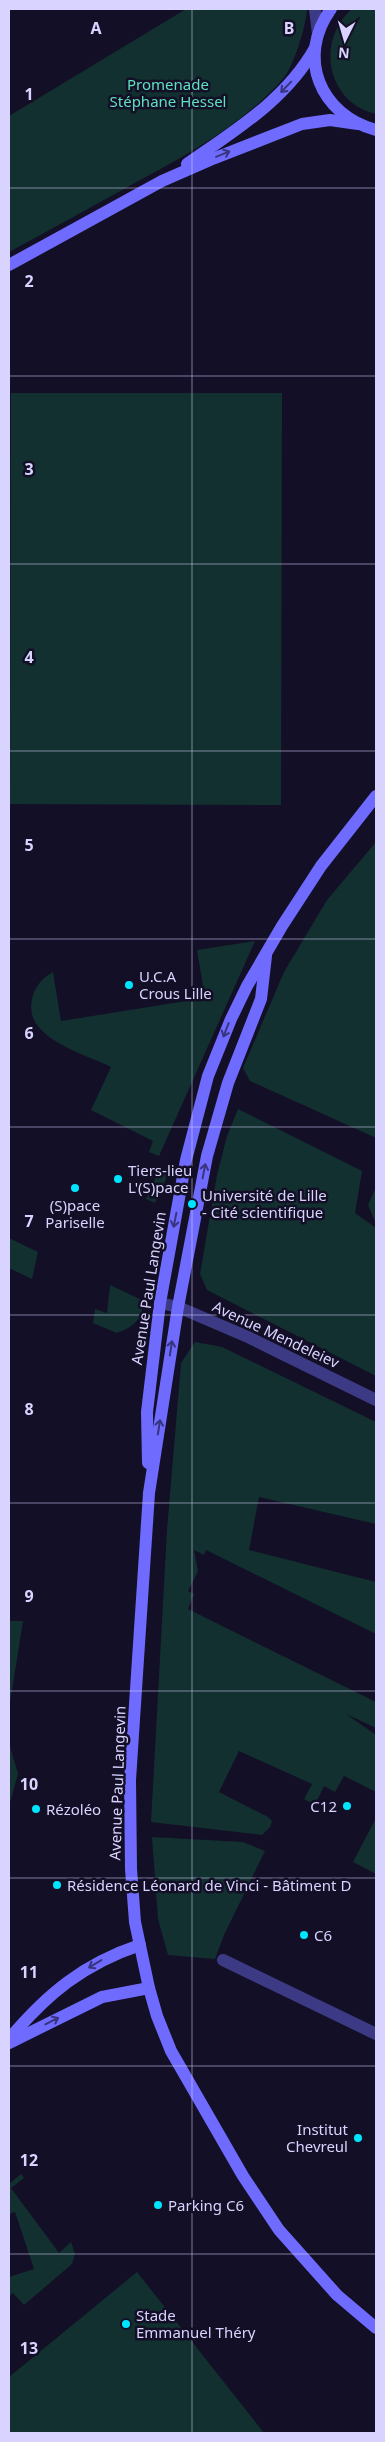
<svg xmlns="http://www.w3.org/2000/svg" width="385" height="2442" viewBox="0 0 385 2442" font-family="'Noto Sans',sans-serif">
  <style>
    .green { fill: #12302f }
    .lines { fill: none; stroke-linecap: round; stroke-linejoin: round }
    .street { stroke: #3d3a85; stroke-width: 12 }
    .secondary { stroke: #6f6bff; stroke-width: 12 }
    .oneway { stroke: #38347d }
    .grid { fill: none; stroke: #d9d4ff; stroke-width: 1; stroke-opacity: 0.55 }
    .poi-dot { fill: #00e5ff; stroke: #130f26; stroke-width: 2 }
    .labels { text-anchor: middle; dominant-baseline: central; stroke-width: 5; stroke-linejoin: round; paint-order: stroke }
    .park-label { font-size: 15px; fill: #5fe0c0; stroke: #130f26 }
    .poi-label { font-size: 15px; fill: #d9d4ff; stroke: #130f26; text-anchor: start }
    .street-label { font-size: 15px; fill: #d9d4ff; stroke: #130f26 }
    .grid-label { font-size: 16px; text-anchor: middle; font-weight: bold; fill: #d9d4ff; stroke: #130f26; stroke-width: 5; stroke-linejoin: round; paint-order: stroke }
  </style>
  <rect width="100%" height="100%" fill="#130f26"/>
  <g class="green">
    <path d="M 186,9 L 307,9 C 306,26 294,67 282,80 C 242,125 185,156 133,184 C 91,207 50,230 9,252 L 9,116 Z"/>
    <path d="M 352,9 L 376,9 L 376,114 C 327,103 315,41 352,9 Z"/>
    <path d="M 11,393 L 282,393 L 281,805 L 10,804 Z"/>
    <path d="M 376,842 L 376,1138 L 250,1081 L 243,1068 L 284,972 L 327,900 Z"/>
    <path d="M 255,941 L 159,1156 L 149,1152 L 153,1141 L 91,1110 L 111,1067 C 84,1053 23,1039 32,999 C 34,988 43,977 53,972 L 61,1021 L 205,998 L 197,950 Z"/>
    <path d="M 238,1109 L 362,1171 L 355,1213 L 376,1228 L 376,1376 L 207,1290 L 200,1274 L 217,1175 L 227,1136 Z"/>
    <path d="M 160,1168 L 169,1173 L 155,1203 L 146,1199 Z"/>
    <path d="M 376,1187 L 376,1224 L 368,1205 Z"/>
    <path d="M 9,1238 L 38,1252 L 32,1279 L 9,1268 Z"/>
    <path d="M 110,1285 L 144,1301 C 142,1320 133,1327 117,1333 L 93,1323 L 95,1309 L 107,1313 Z"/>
    <path d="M 195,1342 L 222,1347 L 376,1422 L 376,1524 L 259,1497 L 249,1550 L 376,1582 L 376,1634 L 206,1550 L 204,1555 L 194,1550 L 198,1571 L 188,1591 L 194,1594 L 188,1609 L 376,1702 L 376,1728 L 346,1714 L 376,1735 L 376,1792 L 344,1776 L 335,1792 L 324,1786 L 315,1805 L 304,1799 L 312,1784 L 239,1751 L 219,1792 L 268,1817 L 272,1821 L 270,1827 L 262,1835 L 151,1822 L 167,1530 L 181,1363 Z"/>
    <path d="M 9,1621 L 23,1621 L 9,1709 Z"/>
    <path d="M 9,1743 L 18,1774 L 9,1806 Z"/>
    <path d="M 376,1818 L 376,1874 L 353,1862 Z"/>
    <path d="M 152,1837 L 243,1842 L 265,1851 L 224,1935 L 215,1959 L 168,1955 L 158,1919 Z"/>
    <path d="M 21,2174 L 24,2178 L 11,2188 L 59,2253 L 71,2242 L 75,2254 L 72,2264 L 24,2305 L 13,2293 L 9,2296 L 9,2277 L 34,2269 L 15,2212 L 9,2214 L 9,2184 Z"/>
    <path d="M 137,2272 L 264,2433 L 9,2433 L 9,2377 Z"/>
  </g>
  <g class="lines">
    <g class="street">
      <path d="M 315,9 L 318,34"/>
      <path d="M 160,1303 L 178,1307 L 248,1337 L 376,1400"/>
      <path d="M 223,1960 L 376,2034"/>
    </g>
    <g class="secondary">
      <path d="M 331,9 C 296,57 320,115 376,130"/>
      <path d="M 187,164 C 234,131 286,100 315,48"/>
      <path d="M 9,265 L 162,181 L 210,160 L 302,124 L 330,120 L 358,124"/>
      <path d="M 266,956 L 261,999 L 228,1083 L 207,1156 L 178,1307 L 149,1493 L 130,1780 L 131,1869 L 135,1922 L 149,1988 L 157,2016 L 171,2051 L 243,2176 L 279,2230 L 337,2295 L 376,2328"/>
      <path d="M 148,1463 L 147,1412 L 160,1303 L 186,1160 L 208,1076 L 231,1019 L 247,986 L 282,926 L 321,866 L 376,796"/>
      <path d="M 9,2039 C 47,1994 83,1964 140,1945"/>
      <path d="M 9,2043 L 102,1997 L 149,1988"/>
    </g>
  </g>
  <defs><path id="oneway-shaft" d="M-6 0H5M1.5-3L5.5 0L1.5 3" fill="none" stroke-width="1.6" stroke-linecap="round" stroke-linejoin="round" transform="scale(1.25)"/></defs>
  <g class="oneway">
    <use href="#oneway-shaft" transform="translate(286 87) rotate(134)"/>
    <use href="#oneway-shaft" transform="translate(223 154) rotate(-22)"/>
    <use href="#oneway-shaft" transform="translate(226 1030) rotate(111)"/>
    <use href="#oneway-shaft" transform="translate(204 1171) rotate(-79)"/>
    <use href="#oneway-shaft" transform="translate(175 1220) rotate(101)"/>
    <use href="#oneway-shaft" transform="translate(171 1348) rotate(-81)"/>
    <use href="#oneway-shaft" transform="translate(159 1427) rotate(-81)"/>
    <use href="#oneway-shaft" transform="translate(95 1964) rotate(149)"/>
    <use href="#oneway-shaft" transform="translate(52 2021) rotate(-27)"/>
  </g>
  <path class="grid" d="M 192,9 L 192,2433M 9,188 L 376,188M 9,376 L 376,376M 9,564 L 376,564M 9,751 L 376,751M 9,939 L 376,939M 9,1127 L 376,1127M 9,1315 L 376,1315M 9,1503 L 376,1503M 9,1691 L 376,1691M 9,1878 L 376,1878M 9,2066 L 376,2066M 9,2254 L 376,2254"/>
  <g class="poi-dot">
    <circle cx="129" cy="985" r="5"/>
    <circle cx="118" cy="1179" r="5"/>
    <circle cx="75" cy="1188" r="5"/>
    <circle cx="192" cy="1204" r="5"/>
    <circle cx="347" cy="1806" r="5"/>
    <circle cx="36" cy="1809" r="5"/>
    <circle cx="57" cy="1885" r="5"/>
    <circle cx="304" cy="1935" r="5"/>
    <circle cx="358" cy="2138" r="5"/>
    <circle cx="158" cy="2205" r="5"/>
    <circle cx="126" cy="2324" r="5"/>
  </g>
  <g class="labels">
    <g class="park-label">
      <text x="168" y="84">Promenade<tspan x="168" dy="17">Stéphane Hessel</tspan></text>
    </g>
    <g class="poi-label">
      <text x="139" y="976">U.C.A<tspan x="139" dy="17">Crous Lille</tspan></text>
      <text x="128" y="1170">Tiers-lieu<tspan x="128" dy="17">L'(S)pace</tspan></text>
      <text x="202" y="1195">Université de Lille<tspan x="202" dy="17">‐ Cité scientifique</tspan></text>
      <text x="75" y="1205" text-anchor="middle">(S)pace<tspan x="75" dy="17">Pariselle</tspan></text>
      <text x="337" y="1806" text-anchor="end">C12</text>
      <text x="46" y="1809">Rézoléo</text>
      <text x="67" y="1885">Résidence Léonard de Vinci - Bâtiment D</text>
      <text x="314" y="1935">C6</text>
      <text x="348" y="2129" text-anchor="end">Institut<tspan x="348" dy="17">Chevreul</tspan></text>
      <text x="168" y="2205">Parking C6</text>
      <text x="136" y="2315">Stade<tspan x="136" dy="17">Emmanuel Théry</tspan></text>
    </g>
    <g class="street-label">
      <text transform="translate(148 1288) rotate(-81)">Avenue Paul Langevin</text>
      <text transform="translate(276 1334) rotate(25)">Avenue Mendeleiev</text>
      <text transform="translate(117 1783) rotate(-88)">Avenue Paul Langevin</text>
    </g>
  </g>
  <g class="grid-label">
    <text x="96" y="34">A</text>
    <text x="289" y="34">B</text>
    <text x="29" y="100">1</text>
    <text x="29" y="287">2</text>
    <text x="29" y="475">3</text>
    <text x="29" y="663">4</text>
    <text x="29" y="851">5</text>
    <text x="29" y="1039">6</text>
    <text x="29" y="1227">7</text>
    <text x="29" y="1415">8</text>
    <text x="29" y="1602">9</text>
    <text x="29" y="1790">10</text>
    <text x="29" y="1978">11</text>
    <text x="29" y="2166">12</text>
    <text x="29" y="2354">13</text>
  </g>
  <rect width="385" height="2442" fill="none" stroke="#d9d4ff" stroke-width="20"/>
  <g transform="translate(345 40) rotate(185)" stroke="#130f26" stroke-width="4" paint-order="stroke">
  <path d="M0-4L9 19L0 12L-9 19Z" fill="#d9d4ff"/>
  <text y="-8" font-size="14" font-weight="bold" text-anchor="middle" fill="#d9d4ff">N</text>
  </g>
</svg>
